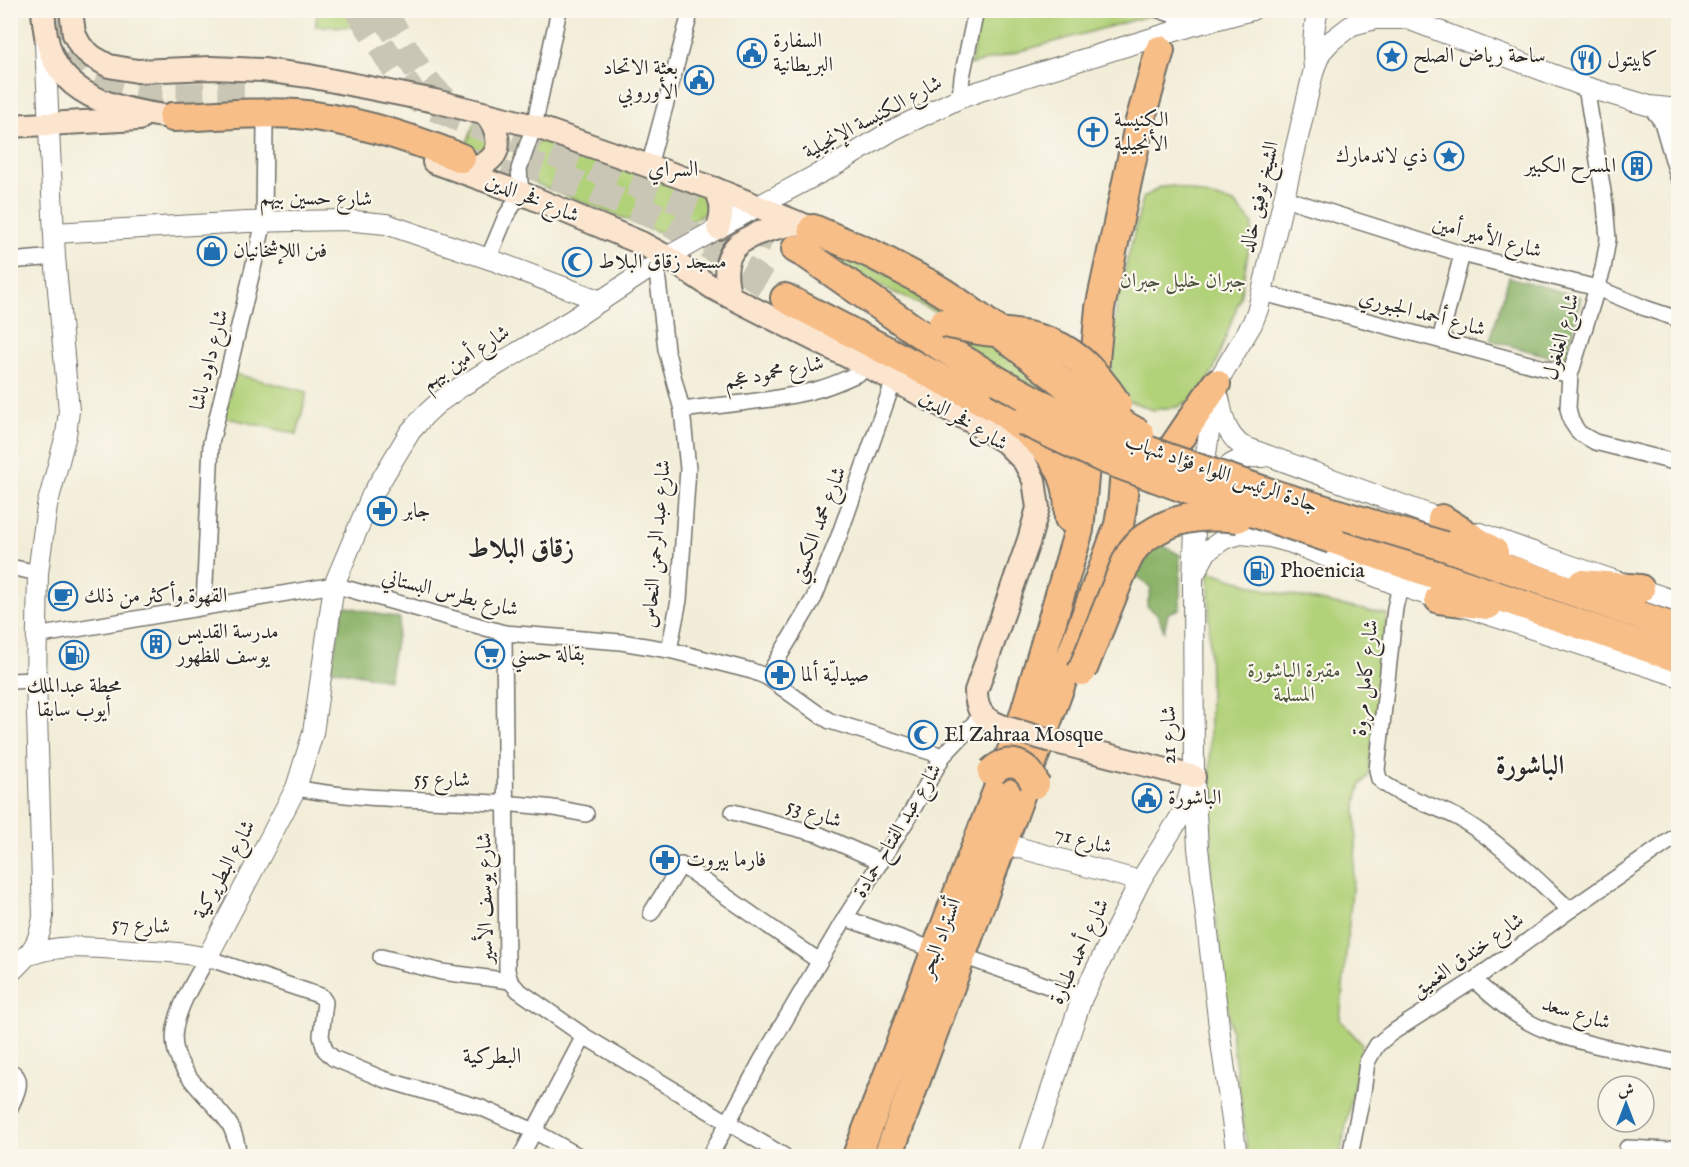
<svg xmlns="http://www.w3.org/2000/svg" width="1689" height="1167" viewBox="0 0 1689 1167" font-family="'IM FELL English',Amiri,serif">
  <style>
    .green { fill: #b2d27a; stroke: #6e7e52; stroke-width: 1.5 }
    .forest { fill: #8db46a; stroke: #5c704a; stroke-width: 1.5 }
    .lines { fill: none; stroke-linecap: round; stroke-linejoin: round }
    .motorway-tunnel { stroke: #cac6b5; stroke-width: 28; stroke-dasharray: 28 14; stroke-linecap: butt }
    .minor-casing { stroke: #716f68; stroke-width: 18 }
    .tertiary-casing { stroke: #716f68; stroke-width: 22 }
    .secondary-casing { stroke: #716f68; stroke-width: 26 }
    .motorway-casing { stroke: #716f68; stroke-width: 32 }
    .minor { stroke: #fff; stroke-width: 15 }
    .tertiary { stroke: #fff; stroke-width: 20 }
    .secondary { stroke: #fce5cf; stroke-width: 22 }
    .motorway { stroke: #f7be88; stroke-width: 28 }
    .secondary-bridge-casing { stroke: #716f68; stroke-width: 26; stroke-linecap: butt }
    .motorway-bridge-casing { stroke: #716f68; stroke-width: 32; stroke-linecap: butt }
    .secondary-bridge { stroke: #fce5cf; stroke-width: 22 }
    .motorway-bridge { stroke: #f7be88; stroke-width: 28 }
    .labels { text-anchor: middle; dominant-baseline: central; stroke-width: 4.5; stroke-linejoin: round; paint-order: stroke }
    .poi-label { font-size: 21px; fill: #2b2b2b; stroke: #fbf7ec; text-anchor: start }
    .street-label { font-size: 21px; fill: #2b2b2b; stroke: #fbf7ec }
    .park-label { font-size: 21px; fill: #4d553f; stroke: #fbf7ec }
    .neighbourhood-label { font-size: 22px; fill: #2b2b2b; stroke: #fbf7ec }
    .district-label { font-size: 27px; font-weight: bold; fill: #2b2b2b; stroke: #fbf7ec }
  </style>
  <rect width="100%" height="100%" fill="#fbf7ec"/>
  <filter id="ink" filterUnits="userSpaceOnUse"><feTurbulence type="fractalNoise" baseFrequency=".0167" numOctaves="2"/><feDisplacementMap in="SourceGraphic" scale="12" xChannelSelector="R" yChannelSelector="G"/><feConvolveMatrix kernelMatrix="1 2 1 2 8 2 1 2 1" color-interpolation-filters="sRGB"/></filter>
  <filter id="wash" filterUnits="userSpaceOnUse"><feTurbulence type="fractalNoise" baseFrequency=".008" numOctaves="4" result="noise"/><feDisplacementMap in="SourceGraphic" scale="24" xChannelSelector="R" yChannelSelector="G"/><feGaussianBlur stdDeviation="1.35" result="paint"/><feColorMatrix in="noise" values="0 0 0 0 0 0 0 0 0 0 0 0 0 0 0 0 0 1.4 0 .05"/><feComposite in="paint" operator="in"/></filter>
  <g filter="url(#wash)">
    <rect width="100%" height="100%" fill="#f2edd8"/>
    <g class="green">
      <path d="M 1153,10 L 1163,12 L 970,65 L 982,11 Z"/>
      <path d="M 317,11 L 392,11 L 392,28 L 316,26 Z"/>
      <path d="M 476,119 L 485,125 L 490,152 L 460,161 Z"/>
      <path d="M 545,138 L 712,193 L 713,209 L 666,235 L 537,184 L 529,176 L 527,165 L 535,144 Z"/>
      <path d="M 1173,186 L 1234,203 L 1253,224 L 1240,298 L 1214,369 L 1200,394 L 1178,407 L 1153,410 L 1124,399 L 1110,376 L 1117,300 L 1143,198 L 1160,187 Z"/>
      <path d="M 805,242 L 886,274 L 966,319 L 934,311 L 883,287 L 829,258 Z"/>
      <path d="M 942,340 L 994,340 L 1112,426 Z"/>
      <path d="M 235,374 L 307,392 L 297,434 L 224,417 Z"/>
      <path d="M 1209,571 L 1270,591 L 1369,611 L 1387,614 L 1368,776 L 1360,786 L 1356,803 L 1356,846 L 1340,1020 L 1362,1044 L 1340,1156 L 1248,1156 L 1211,885 Z"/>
    </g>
    <g class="forest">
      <path d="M 1509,277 L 1581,297 L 1566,361 L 1490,340 Z"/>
      <path d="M 1158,543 L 1180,555 L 1180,609 L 1168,613 L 1164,631 L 1158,615 L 1147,606 L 1151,588 L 1135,574 Z"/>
      <path d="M 344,606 L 400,619 L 389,680 L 331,669 Z"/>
    </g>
  </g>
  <g filter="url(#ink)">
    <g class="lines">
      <g class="motorway-tunnel">
        <path d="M 60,10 C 62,26 62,46 70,60 C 99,106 198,96 244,95"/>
        <path d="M 359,10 L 403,81 L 415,97 L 422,102 L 459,118 L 669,196 L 796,249"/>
        <path d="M 382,10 C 399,37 422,85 447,102"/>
        <path d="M 461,158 L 539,189"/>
        <path d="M 516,159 L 663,219 L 713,248 L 785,298"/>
      </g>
      <g class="minor-casing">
        <g id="minor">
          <path d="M 1159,10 L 1185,19"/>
          <path d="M 1586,87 L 1605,204 L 1608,239 L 1603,269 L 1570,375 L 1568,408 L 1571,421 L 1579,433 L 1595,442 L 1678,463"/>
          <path d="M 960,98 L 962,77 L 976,10"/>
          <path d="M 1650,106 L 1662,122 L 1678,177"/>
          <path d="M 1673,108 L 1678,129"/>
          <path d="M 649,166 L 691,10"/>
          <path d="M 1284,198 L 1462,254 L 1597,288 L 1645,308 L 1678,319"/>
          <path d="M 488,259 L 506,216 L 521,193 L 519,169 L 534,126 L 559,10"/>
          <path d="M 10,261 L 55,257"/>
          <path d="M 656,264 L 666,349 L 682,410 L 688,469 L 679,600 L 669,650"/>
          <path d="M 1263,293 L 1570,375"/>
          <path d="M 1440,340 L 1462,254"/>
          <path d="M 682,410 C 726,404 777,401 819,389 C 837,384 853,376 870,368"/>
          <path d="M 10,567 L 38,573"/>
          <path d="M 1400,586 L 1395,608 L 1377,770 L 1379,779 C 1397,797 1439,806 1462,820 C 1502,844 1536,879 1570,910"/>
          <path d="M 204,607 L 211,443 L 264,222 L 265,125"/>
          <path d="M 504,633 L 507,970 L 510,981 L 518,990 L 584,1036 L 784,1156"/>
          <path d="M 36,636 L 334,585 L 504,633 L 621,642 L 669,650 L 752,671 L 767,677 L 820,715 L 830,721 L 943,756"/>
          <path d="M 767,677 L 814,598 L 839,536 L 894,380"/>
          <path d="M 10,681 L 36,680"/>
          <path d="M 296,788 C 378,804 462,797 545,807 C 559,808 573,812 586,814"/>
          <path d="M 733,812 L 818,834 L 881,862"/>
          <path d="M 651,913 L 681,865 L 819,961"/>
          <path d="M 845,918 L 926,947"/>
          <path d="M 381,957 L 442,972 L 510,981"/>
          <path d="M 971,959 L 1082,998"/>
          <path d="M 1474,980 C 1497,1001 1521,1022 1551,1032 C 1592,1047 1636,1053 1678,1063"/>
          <path d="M 10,1071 C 26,1079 15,1096 10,1108"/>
          <path d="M 1627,1148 L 1669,1150 L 1678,1147"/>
          <path d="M 239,1156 C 237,1145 235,1132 228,1122 C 208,1094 168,1069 175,1029 C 179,1004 195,980 207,958 L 321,996 L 325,1002 L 321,1036 L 325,1050 L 333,1058 L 383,1079 L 482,1108 L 534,1131 L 579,1156"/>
          <path d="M 521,1156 L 584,1036"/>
          <path d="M 710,1156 L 761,1061 L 845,918 L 905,823 L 943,756 L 982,715"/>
          <path d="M 1350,1156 L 1363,1092 L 1367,1062 L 1377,1045 L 1390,1034 L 1474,980 L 1570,910 L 1678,835"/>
        </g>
      </g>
      <g class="tertiary-casing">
        <g id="tertiary">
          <path d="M 1384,10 L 1586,87 L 1650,106 L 1678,109"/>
          <path d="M 1314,69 L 1321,52 L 1331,41 L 1352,25 L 1375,19 L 1400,19"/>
          <path d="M 54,233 L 247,222 L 344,220 L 386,224 L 492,260 L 601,301"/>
          <path d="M 1219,398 C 1223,417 1225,433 1242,446 L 1452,523"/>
          <path d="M 1215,485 C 1222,464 1242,456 1263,457"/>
          <path d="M 1480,533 L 1572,566 L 1678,602"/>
          <path d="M 1195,573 L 1207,551 L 1224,539 L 1241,534 L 1270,537 L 1289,542 L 1400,586 L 1678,676"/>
          <path d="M 1013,846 L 1140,881"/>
          <path d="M 29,955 C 62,943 98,948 132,950 C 157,951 182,952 207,958 L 296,788 L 313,733 L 334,585 L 372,495 L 410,432 L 425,415 L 438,403 L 462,386 L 573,319 L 667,257 L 758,206 L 837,164 L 893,130 L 960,98 L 980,91 L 1195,25 L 1252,10"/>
          <path d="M 10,973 C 31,952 38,948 43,917 L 36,680 L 38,573 L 47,506 L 66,435 L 69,411 L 55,257 L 45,43"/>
          <path d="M 1029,1156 L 1082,998 L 1140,881 L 1182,814 L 1187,802 L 1191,788"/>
          <path d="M 1237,1156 L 1220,1035 L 1198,848 L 1194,777 L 1193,578 L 1195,531 L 1216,384 L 1252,324 L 1258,309 L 1314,69 C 1312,49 1313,30 1318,10"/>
        </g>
      </g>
      <g class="secondary-casing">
        <g id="secondary">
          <path d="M 43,10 C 44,26 46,42 52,56 C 73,106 143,114 190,119"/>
          <path d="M 71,10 L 74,34 L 81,47 L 93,57 L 109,66 L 137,71 L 211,68 L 263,70 L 309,76 L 435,101 L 534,126 L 715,189 L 813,229"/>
          <path d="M 10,126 L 139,119"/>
          <path d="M 434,162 L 521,193 L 641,243 L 667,257 L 713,288 L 894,380 L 974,423 L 1005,442 L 1024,461 L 1034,480 L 1038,508 L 1029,540 L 976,691 C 976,715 987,721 1007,728"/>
          <path d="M 464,172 C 471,169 480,167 487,162 C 505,150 497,128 486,114"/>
          <path d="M 715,189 C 723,202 723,213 718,228"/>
          <path d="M 730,296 C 713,239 756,232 799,223"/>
          <path d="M 1052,741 L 1194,777"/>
        </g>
      </g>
      <g class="motorway-casing">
        <g id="motorway">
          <path d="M 173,117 C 214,116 256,111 297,114 C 353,119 409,137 461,158"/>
          <path d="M 813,229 L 874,255 L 931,285"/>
          <path d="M 796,249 L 809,256 L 919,333 L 998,381"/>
          <path d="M 785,298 L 1016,418"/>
          <path d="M 999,409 C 1025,430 1058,452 1066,485 C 1069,496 1069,507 1069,518"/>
          <path d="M 1153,477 L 1216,384"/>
          <path d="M 1442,519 L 1494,552"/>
          <path d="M 1332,539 L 1678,658"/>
          <path d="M 1444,546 L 1678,629"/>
          <path d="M 1582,584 L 1640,589"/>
          <path d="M 1439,599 L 1488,605"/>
          <path d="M 857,1156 L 1000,784 L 1023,719 L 1079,530 L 1100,308 L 1140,121 L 1160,50"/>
          <path d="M 888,1156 L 1119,525 L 1122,507 L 1127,444"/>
        </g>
      </g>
      <use href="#minor" class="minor"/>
      <use href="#tertiary" class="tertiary"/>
      <use href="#secondary" class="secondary"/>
      <use href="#motorway" class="motorway"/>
      <g class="secondary-bridge-casing">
        <path id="secondary-bridge" d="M 1007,728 L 1052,741"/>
      </g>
      <g class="motorway-bridge-casing">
        <g id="motorway-bridge">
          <path d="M 931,285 C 1005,329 1064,393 1140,434"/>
          <path d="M 943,323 C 957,325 971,329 985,331 C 1003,333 1022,333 1040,339 C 1074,348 1099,376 1117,404"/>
          <path d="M 998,381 L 1039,403 L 1103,433 L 1168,458 L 1276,495 L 1444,546"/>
          <path d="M 1024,421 L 1105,459 L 1222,502 L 1332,539"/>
          <path d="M 1082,671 L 1124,567 C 1126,562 1129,556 1132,551 C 1138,542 1148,535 1157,530 C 1183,515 1209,515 1238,518"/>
          <path d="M 992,772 C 1008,756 1028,764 1035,784"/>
        </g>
      </g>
      <use href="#secondary-bridge" class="secondary-bridge"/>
      <use href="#motorway-bridge" class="motorway-bridge"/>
    </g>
  </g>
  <defs>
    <g id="civic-ring" transform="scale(1.5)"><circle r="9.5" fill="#fbf7ec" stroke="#1f6fb2" stroke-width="1.5"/><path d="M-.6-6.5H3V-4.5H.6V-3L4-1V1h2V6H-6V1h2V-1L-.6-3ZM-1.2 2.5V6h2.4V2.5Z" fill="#1f6fb2"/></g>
    <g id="sight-ring" transform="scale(1.5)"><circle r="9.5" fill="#fbf7ec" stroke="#1f6fb2" stroke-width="1.5"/><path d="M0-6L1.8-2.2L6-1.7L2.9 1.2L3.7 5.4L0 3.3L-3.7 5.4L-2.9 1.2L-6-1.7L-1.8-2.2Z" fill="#1f6fb2"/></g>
    <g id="restaurant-ring" transform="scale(1.5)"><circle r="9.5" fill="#fbf7ec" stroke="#1f6fb2" stroke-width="1.5"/><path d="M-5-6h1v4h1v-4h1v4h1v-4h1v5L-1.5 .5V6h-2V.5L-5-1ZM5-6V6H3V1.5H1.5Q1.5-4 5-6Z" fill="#1f6fb2"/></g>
    <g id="church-ring" transform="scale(1.5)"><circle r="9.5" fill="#fbf7ec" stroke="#1f6fb2" stroke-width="1.5"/><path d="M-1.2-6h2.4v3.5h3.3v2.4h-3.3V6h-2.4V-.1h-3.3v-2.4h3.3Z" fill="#1f6fb2"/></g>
    <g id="building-ring" transform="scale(1.5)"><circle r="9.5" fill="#fbf7ec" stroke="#1f6fb2" stroke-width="1.5"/><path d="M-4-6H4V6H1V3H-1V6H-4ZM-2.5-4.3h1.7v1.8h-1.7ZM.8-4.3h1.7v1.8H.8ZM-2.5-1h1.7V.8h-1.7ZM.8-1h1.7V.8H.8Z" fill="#1f6fb2"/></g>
    <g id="shop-ring" transform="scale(1.5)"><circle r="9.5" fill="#fbf7ec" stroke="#1f6fb2" stroke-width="1.5"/><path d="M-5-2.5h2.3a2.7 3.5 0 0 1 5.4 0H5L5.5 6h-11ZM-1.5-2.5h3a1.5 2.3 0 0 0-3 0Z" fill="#1f6fb2"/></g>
    <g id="mosque-ring" transform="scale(1.5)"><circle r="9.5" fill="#fbf7ec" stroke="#1f6fb2" stroke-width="1.5"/><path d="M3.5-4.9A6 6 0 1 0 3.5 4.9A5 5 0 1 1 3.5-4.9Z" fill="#1f6fb2"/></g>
    <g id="pharmacy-ring" transform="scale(1.5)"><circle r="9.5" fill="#fbf7ec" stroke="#1f6fb2" stroke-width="1.5"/><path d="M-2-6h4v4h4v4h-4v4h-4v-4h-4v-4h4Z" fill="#1f6fb2"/></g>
    <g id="fuel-ring" transform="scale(1.5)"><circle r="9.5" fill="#fbf7ec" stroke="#1f6fb2" stroke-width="1.5"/><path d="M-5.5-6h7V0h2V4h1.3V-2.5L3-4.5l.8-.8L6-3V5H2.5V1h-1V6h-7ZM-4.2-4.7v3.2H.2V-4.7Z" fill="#1f6fb2"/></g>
    <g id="cafe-ring" transform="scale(1.5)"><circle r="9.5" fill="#fbf7ec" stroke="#1f6fb2" stroke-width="1.5"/><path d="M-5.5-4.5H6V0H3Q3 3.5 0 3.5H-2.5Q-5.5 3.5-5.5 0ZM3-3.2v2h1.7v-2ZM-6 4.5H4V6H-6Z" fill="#1f6fb2"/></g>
    <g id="supermarket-ring" transform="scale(1.5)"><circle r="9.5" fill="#fbf7ec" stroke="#1f6fb2" stroke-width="1.5"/><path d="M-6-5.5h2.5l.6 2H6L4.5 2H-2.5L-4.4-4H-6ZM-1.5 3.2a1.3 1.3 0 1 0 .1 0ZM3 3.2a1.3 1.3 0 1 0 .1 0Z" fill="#1f6fb2"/></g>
  </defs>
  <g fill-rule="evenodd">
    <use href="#civic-ring" x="752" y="53"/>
    <use href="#sight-ring" x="1392" y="56"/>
    <use href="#restaurant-ring" x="1586" y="60"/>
    <use href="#civic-ring" x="699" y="80"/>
    <use href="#church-ring" x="1093" y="132"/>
    <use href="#sight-ring" x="1449" y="156"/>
    <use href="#building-ring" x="1637" y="166"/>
    <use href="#shop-ring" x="212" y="251"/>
    <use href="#mosque-ring" x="577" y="262"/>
    <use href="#pharmacy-ring" x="382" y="511"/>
    <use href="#fuel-ring" x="1259" y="571"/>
    <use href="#cafe-ring" x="63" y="596"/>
    <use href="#building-ring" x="156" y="644"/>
    <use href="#supermarket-ring" x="490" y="654"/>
    <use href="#fuel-ring" x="74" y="655"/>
    <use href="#pharmacy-ring" x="780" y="675"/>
    <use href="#mosque-ring" x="923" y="735"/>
    <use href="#civic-ring" x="1147" y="798"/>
    <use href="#pharmacy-ring" x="665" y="860"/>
  </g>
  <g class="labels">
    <g class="poi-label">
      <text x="773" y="41">السفارة<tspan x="773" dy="24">البريطانية</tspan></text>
      <text x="1413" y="56">ساحة رياض الصلح</text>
      <text x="1607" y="60">كابيتول</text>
      <text x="678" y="68" text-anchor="end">بعثة الاتحاد<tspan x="678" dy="24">الأوروبي</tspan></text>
      <text x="1114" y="120">الكنيسة<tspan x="1114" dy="24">الأنجيلية</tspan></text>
      <text x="1428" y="156" text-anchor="end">ذي لاندمارك</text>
      <text x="1616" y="166" text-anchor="end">المسرح الكبير</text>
      <text x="233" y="251">فىن اللإشخانيان</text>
      <text x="598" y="262">مسجد زقاق البلاط</text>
      <text x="403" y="511">جابر</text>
      <text x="1280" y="571">Phoenicia</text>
      <text x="84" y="596">القهوة وأكثر من ذلك</text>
      <text x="177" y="632">مدرسة القديس<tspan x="177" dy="24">يوسف للظهور</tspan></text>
      <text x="511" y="654">بقالة حسني</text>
      <text x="801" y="675">صيدليّة ألما</text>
      <text x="74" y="686" text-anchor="middle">محطة عبدالملك<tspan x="74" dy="24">أيوب سابقا</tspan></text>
      <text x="944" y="735">El Zahraa Mosque</text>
      <text x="1168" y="798">الباشورة</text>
      <text x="686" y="860">فارما بيروت</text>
    </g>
    <g class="street-label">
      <text transform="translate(873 118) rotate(-28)">شارع الكنيسة الإنجيلية</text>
      <text transform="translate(1260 197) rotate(-77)">الشيخ توفيق خالد</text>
      <text transform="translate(316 199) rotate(1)">شارع حسين بيهم</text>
      <text transform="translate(532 199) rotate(22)">شارع فخر الدين</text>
      <text transform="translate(1487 238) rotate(15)">شارع الأمير أمين</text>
      <text transform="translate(1422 314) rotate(15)">شارع أحمد الجبوري</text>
      <text transform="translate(1562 337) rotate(-75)">شارع الغلغول</text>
      <text transform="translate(466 358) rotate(-33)">شارع أمين بيهم</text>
      <text transform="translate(210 360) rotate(-76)">شارع داود باشا</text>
      <text transform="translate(774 373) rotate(-11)">شارع محمود عجم</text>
      <text transform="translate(963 421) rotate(31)">شارع فخر الدين</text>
      <text transform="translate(1221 474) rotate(19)">جادة الرئيس اللواء فؤاد شهاب</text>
      <text transform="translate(819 525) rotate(-69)">شارع محمد الكستي</text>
      <text transform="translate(657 544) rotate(-85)">شارع عبد الرحمن النحاس</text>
      <text transform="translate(450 594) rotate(14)">شارع بطرس البستاني</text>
      <text transform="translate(1366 678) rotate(-84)">شارع كامل مروة</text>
      <text transform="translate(1169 735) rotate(-90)">شارع 21</text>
      <text transform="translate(442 780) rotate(2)">شارع 55</text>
      <text transform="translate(814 814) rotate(18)">شارع 53</text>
      <text transform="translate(898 831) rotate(-59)">شارع عبد الفتاح حمادة</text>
      <text transform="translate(1083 841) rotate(15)">شارع 71</text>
      <text transform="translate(225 870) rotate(-62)">شارع البطريركية</text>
      <text transform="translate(486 898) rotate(-91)">شارع يوسف الأسير</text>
      <text transform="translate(141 926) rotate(3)">شارع 57</text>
      <text transform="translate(941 938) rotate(-69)">أتستراد البحر</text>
      <text transform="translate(1080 952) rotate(-65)">شارع أحمد طبارة</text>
      <text transform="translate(1468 956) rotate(-35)">شارع خندق الغميق</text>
      <text transform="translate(1576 1014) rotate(17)">شارع سعد</text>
    </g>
    <g class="park-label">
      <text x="1183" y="281">جبران خليل جبران</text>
      <text x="1294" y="671">مقبرة الباشورة<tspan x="1294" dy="24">المسلمة</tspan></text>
    </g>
    <g class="neighbourhood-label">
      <text x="673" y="170">السراي</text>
      <text x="492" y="1057">البطركية</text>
    </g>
    <g class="district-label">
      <text x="521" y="550">زقاق البلاط</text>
      <text x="1530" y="767">الباشورة</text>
    </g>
  </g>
  <rect width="1689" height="1167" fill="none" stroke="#fbf7ec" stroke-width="36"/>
  <g transform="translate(1626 1104)"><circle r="28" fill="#fbf7ec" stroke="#a8a59f" stroke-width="1.5"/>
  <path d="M0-4.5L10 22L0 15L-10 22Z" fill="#1f6fb2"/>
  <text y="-9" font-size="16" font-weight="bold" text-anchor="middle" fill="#2b2b2b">ش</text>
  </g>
</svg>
